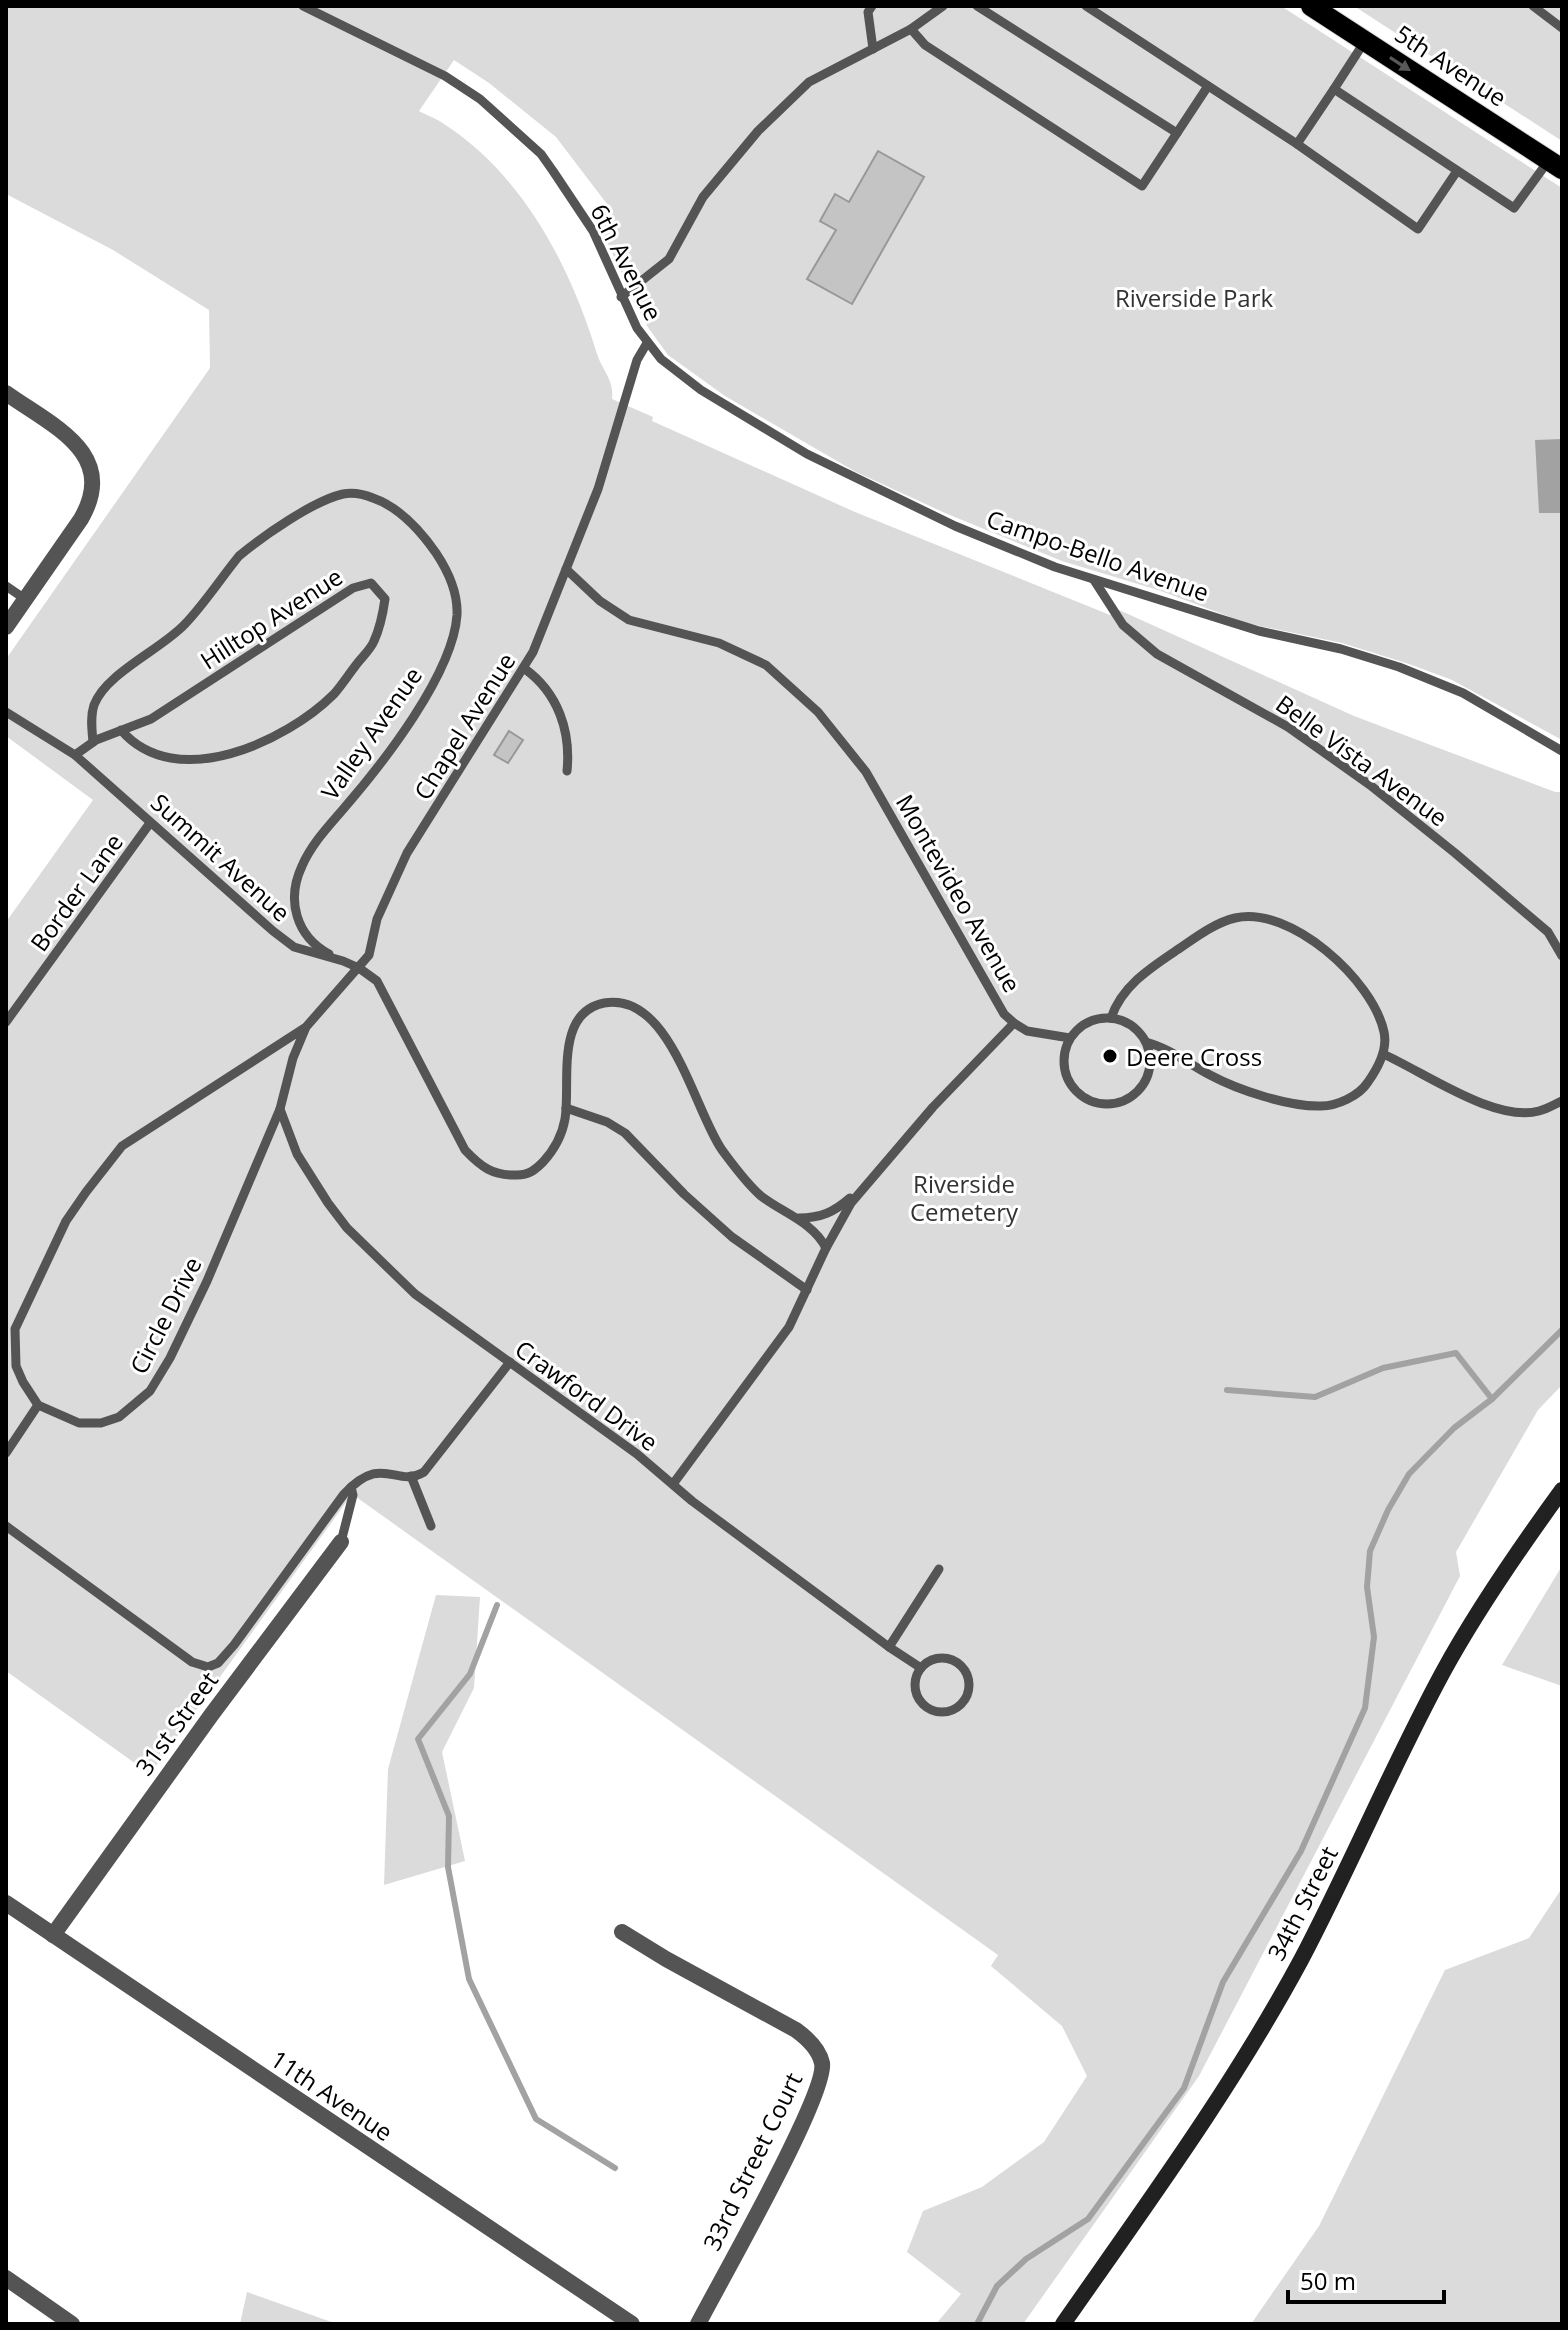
<svg xmlns="http://www.w3.org/2000/svg" width="1568" height="2330" viewBox="0 0 1568 2330" font-family="'Open Sans',sans-serif">
  <style>
    .green { fill: #dbdbdb }
    .water { fill: #a2a2a2 }
    .lines { fill: none; stroke-linecap: round; stroke-linejoin: round }
    .stream { stroke: #a2a2a2; stroke-width: 6 }
    .building { fill: #c4c4c4; stroke: #989898; stroke-width: 2 }
    .primary-casing { stroke: #dbdbdb; stroke-width: 22 }
    .lane { stroke: #545454; stroke-width: 9 }
    .street { stroke: #545454; stroke-width: 16 }
    .secondary { stroke: #212121; stroke-width: 16 }
    .primary { stroke: #000; stroke-width: 20 }
    .oneway { fill: #595959 }
    .poi-dot { fill: #000; stroke: #fff; stroke-width: 3 }
    .labels { text-anchor: middle; dominant-baseline: central; stroke-width: 6; stroke-linejoin: round; paint-order: stroke }
    .street-label { font-size: 24px; fill: #000; stroke: #fff }
    .park-label { font-size: 24px; fill: #323232; stroke: #fff }
    .poi-label { font-size: 24px; fill: #000; stroke: #fff; text-anchor: start }
  </style>
  <rect width="100%" height="100%" fill="#fff"/>
  <g class="green">
    <path d="M 6,6 L 1281,6 L 1562,188 L 1562,740 L 1452,680 L 1409,664 L 1342,643 L 1246,623 L 1161,591 L 1062,561 L 945,513 L 856,472 L 725,396 L 668,355 L 647,326 L 599,225 L 611,216 L 607,204 L 556,137 L 489,83 L 454,60 L 419,111 C 426,115 435,118 441,122 C 522,173 570,265 597,354 C 603,372 614,379 612,399 L 653,417 L 652,421 L 855,512 L 1110,615 L 1119,610 L 1354,716 L 1555,792 L 1562,792 L 1562,1385 L 1538,1410 L 1456,1552 L 1460,1576 L 1199,2076 L 1023,2324 L 936,2324 L 961,2294 L 907,2252 L 923,2211 L 982,2187 L 1044,2142 L 1087,2076 L 1062,2026 L 991,1966 L 998,1955 L 352,1494 L 150,1774 L 6,1671 L 6,922 L 93,800 L 6,736 L 6,659 L 210,368 L 209,310 L 113,250 L 6,194 Z"/>
    <path d="M 1354,6 L 1562,6 L 1562,141 Z"/>
    <path d="M 1562,1566 L 1562,1686 L 1502,1665 Z"/>
    <path d="M 436,1595 L 480,1597 L 474,1688 L 442,1752 L 465,1861 L 384,1885 L 388,1769 Z"/>
    <path d="M 1562,1888 L 1562,2324 L 1251,2324 L 1319,2226 L 1445,1970 L 1529,1938 Z"/>
    <path d="M 247,2292 L 337,2324 L 338,2324 L 240,2324 Z"/>
  </g>
  <path class="water" d="M 1562,439 L 1562,513 L 1539,513 L 1535,440 Z"/>
  <g class="lines">
    <g class="stream">
      <path d="M 1227,1390 L 1315,1397 L 1383,1368 L 1456,1353 L 1492,1399"/>
      <path d="M 497,1605 L 470,1674 L 418,1739 L 449,1816 L 448,1867 L 469,1979 L 536,2119 L 615,2168"/>
      <path d="M 977,2324 L 997,2286 L 1026,2259 L 1088,2219 L 1184,2088 L 1223,1982 L 1301,1851 L 1365,1708 L 1374,1637 L 1367,1587 L 1370,1551 L 1388,1510 L 1409,1474 L 1454,1428 L 1492,1399 L 1562,1330"/>
    </g>
  </g>
  <g class="building">
    <path d="M 878,151 L 924,177 L 852,304 L 807,279 L 836,230 L 820,221 L 835,194 L 849,202 Z"/>
    <path d="M 509,731 L 523,740 L 508,763 L 494,755 Z"/>
  </g>
  <g class="lines">
    <g class="primary-casing">
      <path id="primary" d="M 1311,6 L 1562,169"/>
    </g>
    <g class="lane">
      <path d="M 303,6 L 445,76 L 480,99 L 541,154 L 553,171 L 593,231 L 637,328 L 661,359 L 701,390 L 807,454 L 955,526 L 1055,567 L 1259,631 L 1341,649 L 1399,667 L 1463,693 L 1562,751"/>
      <path d="M 872,6 L 868,12 L 873,49"/>
      <path d="M 977,6 L 1177,133"/>
      <path d="M 1086,6 L 1297,144"/>
      <path d="M 1533,6 L 1562,28"/>
      <path d="M 911,29 L 925,45 L 1142,186 L 1208,86"/>
      <path d="M 1365,41 L 1334,89 L 1514,208 L 1549,160"/>
      <path d="M 1334,89 L 1297,144 L 1418,229 L 1457,171"/>
      <path d="M 621,297 L 669,259 L 703,197 L 758,131 L 809,82 L 911,29 L 943,6"/>
      <path d="M 566,569 L 600,601 L 629,620 L 719,643 L 766,665 L 818,712 L 866,772 L 1004,1014 L 1014,1023 L 933,1107 L 851,1203 L 826,1248 L 789,1327 L 673,1484"/>
      <path d="M 1094,580 L 1123,625 L 1157,654 L 1288,727 L 1370,785 L 1455,853 L 1548,932 L 1562,956"/>
      <path d="M 6,586 L 25,599"/>
      <path d="M 525,669 C 558,693 571,731 567,771"/>
      <path d="M 6,712 L 75,755 L 273,931 L 294,947 L 343,961 L 359,968 L 377,981 L 465,1150 C 481,1167 493,1176 517,1175 C 529,1175 535,1170 543,1162 C 554,1150 562,1136 565,1119 C 571,1084 554,1013 604,1003 C 670,991 694,1110 722,1150 C 734,1166 746,1183 761,1196 C 783,1213 813,1222 826,1248"/>
      <path d="M 93,742 C 92,730 90,717 94,705 C 106,673 162,649 185,624 C 205,603 221,578 239,556 C 263,536 313,501 343,494 C 353,492 363,494 373,498 C 399,507 420,530 436,553 C 448,571 458,593 457,615 C 453,674 383,763 345,807 C 329,826 312,843 302,866 C 286,900 296,936 329,954"/>
      <path d="M 75,755 L 96,740 L 151,719 L 353,588 L 371,583 L 385,599 C 383,613 380,628 374,641 C 371,649 362,657 356,665 C 349,674 342,685 334,694 C 287,741 176,794 121,730"/>
      <path d="M 1111,1018 C 1122,986 1150,968 1177,950 C 1195,938 1214,923 1235,918 C 1290,905 1373,980 1384,1032 C 1388,1050 1378,1068 1368,1082 C 1359,1096 1337,1106 1321,1106 C 1289,1107 1238,1090 1210,1075 C 1189,1064 1169,1048 1146,1042"/>
      <circle cx="1107" cy="1061" r="43"/>
      <path d="M 6,1022 L 150,823"/>
      <path d="M 1014,1023 L 1027,1031 L 1070,1038"/>
      <path d="M 306,1027 L 122,1146 L 86,1192 L 66,1221 L 15,1329 L 16,1366 L 23,1382 L 38,1405 L 79,1423 L 101,1423 L 119,1417 L 150,1391 L 170,1358 L 207,1281 L 280,1109 L 293,1058 L 306,1027 L 369,955 L 377,919 L 407,853 L 533,652 L 598,489 L 637,360 L 647,343"/>
      <path d="M 1383,1054 C 1424,1072 1495,1123 1539,1111 C 1547,1109 1555,1104 1562,1101"/>
      <path d="M 566,1108 L 607,1122 L 625,1133 L 684,1194 L 732,1237 L 807,1290"/>
      <path d="M 280,1109 L 297,1154 L 328,1203 L 347,1228 L 415,1294 L 637,1454 L 692,1501 L 889,1647 L 921,1668"/>
      <path d="M 799,1218 C 821,1218 834,1212 850,1198"/>
      <path d="M 6,1453 L 38,1405"/>
      <path d="M 411,1476 L 431,1526"/>
      <path d="M 6,1526 L 192,1662 L 208,1667 L 218,1663 L 234,1645 L 344,1494 C 384,1452 395,1489 424,1472 L 510,1362"/>
      <path d="M 341,1542 L 353,1495 L 351,1487"/>
      <path d="M 889,1647 L 939,1569"/>
      <circle cx="942" cy="1685" r="27"/>
    </g>
    <g class="street">
      <path d="M 6,393 C 52,426 119,453 81,519 L 6,627"/>
      <path d="M 6,1903 L 632,2324"/>
      <path d="M 622,1932 L 666,1959 L 796,2030 C 807,2038 819,2049 822,2063 C 828,2093 718,2285 698,2324"/>
      <path d="M 53,1935 L 212,1714 L 341,1542"/>
      <path d="M 6,2278 L 72,2324"/>
    </g>
    <path class="secondary" d="M 1063,2324 C 1146,2205 1232,2088 1301,1960 C 1351,1865 1392,1766 1443,1672 C 1478,1608 1519,1549 1562,1490"/>
    <use href="#primary" class="primary"/>
  </g>
  <defs><path id="oneway-solid" d="M-6-.8H1V-3.2L6.5 0L1 3.2V.8H-6Z" transform="scale(2)"/></defs>
  <use class="oneway" href="#oneway-solid" transform="translate(1400 64) rotate(33)"/>
  <circle class="poi-dot" cx="1110" cy="1056" r="8"/>
  <g class="labels">
    <g class="street-label">
      <text transform="translate(1451 65) rotate(33)">5th Avenue</text>
      <text transform="translate(627 262) rotate(63)">6th Avenue</text>
      <text transform="translate(1098 555) rotate(19)">Campo-Bello Avenue</text>
      <text transform="translate(271 618) rotate(-33)">Hilltop Avenue</text>
      <text transform="translate(464 726) rotate(-58)">Chapel Avenue</text>
      <text transform="translate(371 733) rotate(-55)">Valley Avenue</text>
      <text transform="translate(1362 760) rotate(36)">Belle Vista Avenue</text>
      <text transform="translate(221 857) rotate(42)">Summit Avenue</text>
      <text transform="translate(76 892) rotate(-54)">Border Lane</text>
      <text transform="translate(959 893) rotate(60)">Montevideo Avenue</text>
      <text transform="translate(165 1315) rotate(-63)">Circle Drive</text>
      <text transform="translate(587 1395) rotate(36)">Crawford Drive</text>
      <text transform="translate(176 1723) rotate(-54)">31st Street</text>
      <text transform="translate(1302 1903) rotate(-63)">34th Street</text>
      <text transform="translate(332 2095) rotate(34)">11th Avenue</text>
      <text transform="translate(752 2161) rotate(-64)">33rd Street Court</text>
    </g>
    <g class="park-label">
      <text x="1194" y="297">Riverside Park</text>
      <text x="964" y="1183">Riverside<tspan x="964" dy="28">Cemetery</tspan></text>
    </g>
    <g class="poi-label">
      <text x="1126" y="1056">Deere Cross</text>
    </g>
  </g>
  <rect width="1568" height="2330" fill="none" stroke="#000000" stroke-width="16"/>
  <path d="M1288 2290v12h156v-12" fill="none" stroke="#000000" stroke-width="4"/>
  <text x="1300" y="2290" font-size="24" fill="#000000" stroke="#ffffff" stroke-width="6" paint-order="stroke">50 m</text>
</svg>
